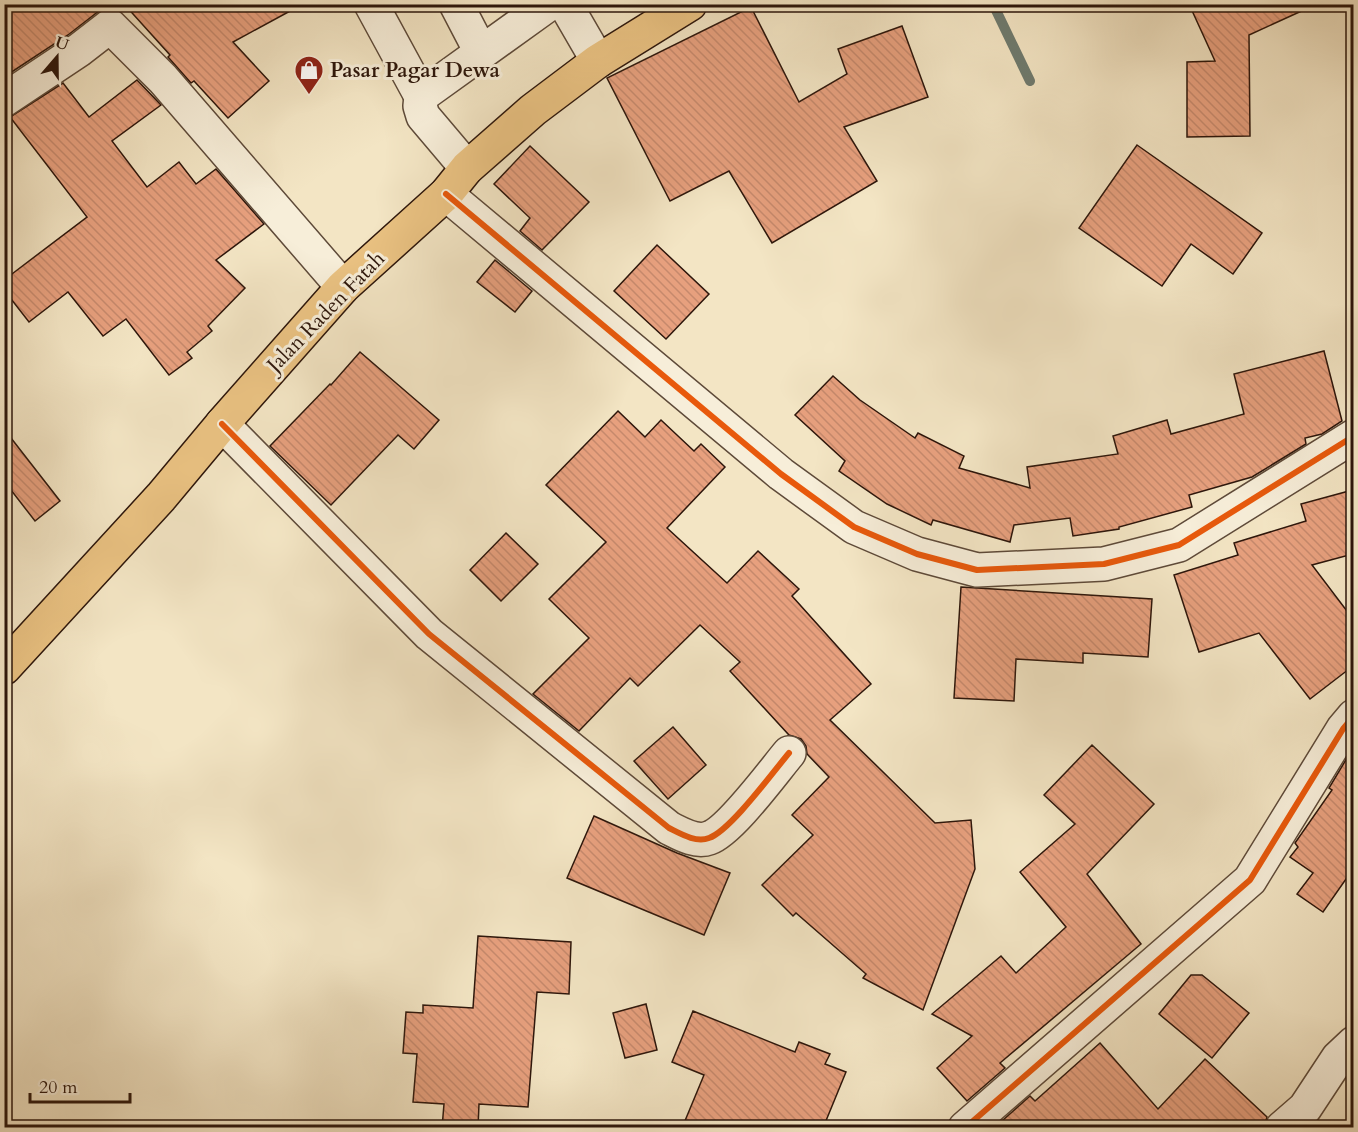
<svg xmlns="http://www.w3.org/2000/svg" width="1358" height="1132" viewBox="0 0 1358 1132" font-family="Cardo,serif">
  <style>
    .lines { fill: none; stroke-linecap: round; stroke-linejoin: round }
    .stream { stroke: #6f7b6f; stroke-width: 10 }
    .building { fill: url(#building-back-hatch); stroke: #2d160b; stroke-width: 1.5 }
    .minor-casing { stroke: #5e4a39; stroke-width: 36 }
    .highway-casing { stroke: #2d160b; stroke-width: 36 }
    .minor { stroke: #f7eed9; stroke-width: 33 }
    .highway { stroke: #eac282; stroke-width: 33 }
    .cycleway-casing { stroke: #f7eed9; stroke-width: 10 }
    .cycleway { stroke: #e8590c; stroke-width: 6 }
    .labels { text-anchor: middle; dominant-baseline: central; stroke-width: 6; stroke-linejoin: round; paint-order: stroke }
    .poi-label { font-size: 21px; font-weight: bold; fill: #2d160b; stroke: #f7eed9; text-anchor: start }
    .street-label { font-size: 21px; fill: #2d160b; stroke: #f7eed9 }
  </style>
  <defs>
    <pattern id="building-back-hatch" width="6" height="6" patternUnits="userSpaceOnUse" patternTransform="scale(1.5)"><rect width="6" height="6" fill="#e7a07e"/><path d="M-1 5l2 2M0 0l6 6M5-1l2 2" fill="none" stroke="#c6896c"/></pattern>
  </defs>
  <rect width="100%" height="100%" fill="#f3e5c4"/>
  <filter id="stains"><feTurbulence type="fractalNoise" baseFrequency=".00333" numOctaves="4"/><feColorMatrix values="0 0 0 0 .2 0 0 0 0 .09 0 0 0 0 .02 0 0 0 .5 -.17"/></filter>
  <radialGradient id="worn" r=".72"><stop offset=".6" stop-color="#630" stop-opacity="0"/><stop offset="1" stop-color="#630" stop-opacity=".3"/></radialGradient>
  <g class="lines">
    <path class="stream" d="M 993,4 L 1030,81"/>
  </g>
  <g class="building">
    <path d="M 4,4 L 122,4 L 116,8 L 107,8 L 99,11 L 68,35 L 4,77 Z"/>
    <path d="M 124,4 L 303,4 L 233,42 L 269,81 L 228,118 L 194,81 L 191,83 L 168,57 L 170,55 Z"/>
    <path d="M 1189,4 L 1317,4 L 1249,35 L 1250,136 L 1187,137 L 1187,62 L 1215,61 Z"/>
    <path d="M 751,7 L 799,102 L 847,74 L 838,49 L 902,26 L 928,97 L 844,127 L 877,181 L 772,243 L 729,171 L 670,201 L 607,78 Z"/>
    <path d="M 137,80 L 161,105 L 112,141 L 147,187 L 179,162 L 196,184 L 216,169 L 264,224 L 216,260 L 245,288 L 208,326 L 212,331 L 187,352 L 192,358 L 169,375 L 126,319 L 103,336 L 68,292 L 29,322 L 4,290 L 4,280 L 87,217 L 10,117 L 63,83 L 89,117 Z"/>
    <path d="M 1137,145 L 1262,233 L 1233,274 L 1191,244 L 1162,286 L 1079,228 Z"/>
    <path d="M 530,146 L 589,202 L 542,250 L 520,231 L 530,218 L 494,184 Z"/>
    <path d="M 657,245 L 709,294 L 666,339 L 614,291 Z"/>
    <path d="M 495,260 L 532,291 L 515,312 L 477,282 Z"/>
    <path d="M 1324,351 L 1342,421 L 1322,434 L 1305,438 L 1306,444 L 1252,477 L 1189,495 L 1192,507 L 1119,527 L 1119,529 L 1073,536 L 1070,518 L 1014,525 L 1010,542 L 933,520 L 931,525 L 887,504 L 839,471 L 845,461 L 795,415 L 833,376 L 860,400 L 915,438 L 918,433 L 964,456 L 959,468 L 1030,488 L 1027,467 L 1118,454 L 1113,436 L 1167,420 L 1171,434 L 1244,414 L 1234,374 Z"/>
    <path d="M 360,352 L 439,420 L 414,449 L 398,435 L 331,505 L 270,446 L 330,384 L 331,385 Z"/>
    <path d="M 618,411 L 645,437 L 661,420 L 694,451 L 701,444 L 725,467 L 667,528 L 727,583 L 758,551 L 799,589 L 792,596 L 871,684 L 830,720 L 935,823 L 971,820 L 975,869 L 923,1010 L 863,978 L 866,974 L 796,913 L 793,916 L 762,885 L 813,835 L 792,815 L 829,777 L 807,754 L 806,746 L 801,739 L 789,735 L 730,671 L 740,662 L 700,625 L 638,686 L 630,678 L 579,731 L 533,694 L 589,638 L 549,599 L 606,542 L 546,485 Z"/>
    <path d="M 4,429 L 60,501 L 35,521 L 4,481 Z"/>
    <path d="M 1349,491 L 1353,508 L 1353,554 L 1312,565 L 1353,619 L 1353,666 L 1310,699 L 1259,633 L 1199,652 L 1174,575 L 1238,555 L 1234,543 L 1306,521 L 1301,504 Z"/>
    <path d="M 506,533 L 538,564 L 501,601 L 470,570 Z"/>
    <path d="M 961,587 L 1152,599 L 1148,657 L 1083,653 L 1083,663 L 1016,659 L 1014,701 L 954,698 Z"/>
    <path d="M 673,727 L 706,765 L 668,799 L 634,761 Z"/>
    <path d="M 1092,745 L 1154,804 L 1087,874 L 1141,944 L 1000,1063 L 1005,1068 L 967,1101 L 937,1068 L 972,1036 L 932,1014 L 1001,956 L 1016,973 L 1066,927 L 1020,872 L 1075,824 L 1044,795 Z"/>
    <path d="M 1353,748 L 1353,869 L 1323,912 L 1297,894 L 1313,873 L 1290,857 L 1298,847 L 1295,843 L 1332,790 L 1329,788 Z"/>
    <path d="M 594,816 L 677,853 L 730,873 L 704,935 L 567,878 Z"/>
    <path d="M 478,936 L 571,942 L 569,994 L 537,992 L 528,1107 L 479,1104 L 478,1128 L 442,1128 L 444,1104 L 413,1102 L 417,1054 L 403,1053 L 406,1012 L 423,1013 L 423,1005 L 473,1008 Z"/>
    <path d="M 1191,975 L 1202,975 L 1249,1013 L 1212,1058 L 1159,1014 Z"/>
    <path d="M 646,1004 L 657,1050 L 625,1058 L 613,1013 Z"/>
    <path d="M 693,1011 L 795,1052 L 799,1042 L 830,1054 L 825,1064 L 846,1072 L 823,1128 L 682,1128 L 704,1075 L 672,1062 Z"/>
    <path d="M 1100,1043 L 1158,1109 L 1205,1059 L 1267,1117 L 1264,1128 L 994,1128 L 1030,1096 L 1035,1101 Z"/>
  </g>
  <g class="lines">
    <g class="minor-casing">
      <g id="minor">
        <path d="M 371,4 L 421,96"/>
        <path d="M 456,4 L 481,52"/>
        <path d="M 565,4 L 598,61"/>
        <path d="M 4,100 L 79,50 L 110,26 L 163,79 L 343,287"/>
        <path d="M 467,168 L 423,116 L 420,106 L 421,96 L 549,4"/>
        <path d="M 446,194 L 781,474 L 854,527 L 917,554 L 977,570 L 1104,564 L 1179,545 L 1354,436"/>
        <path d="M 222,424 L 429,634 L 669,828 C 681,834 696,843 709,838 C 730,831 773,772 789,753"/>
        <path d="M 965,1128 L 1250,880 L 1343,729 L 1354,716"/>
        <path d="M 1282,1128 L 1305,1108 L 1338,1058 L 1354,1043"/>
      </g>
    </g>
    <g class="highway-casing">
      <path id="highway" d="M 4,668 L 161,497 L 222,424 L 343,287 L 446,194 L 467,168 L 533,110 L 598,61 L 690,4"/>
    </g>
    <use href="#minor" class="minor"/>
    <use href="#highway" class="highway"/>
    <g class="cycleway-casing">
      <g id="cycleway">
        <path d="M 446,194 L 781,474 L 854,527 L 917,554 L 977,570 L 1104,564 L 1179,545 L 1354,436"/>
        <path d="M 222,424 L 429,634 L 669,828 C 681,834 696,843 709,838 C 730,831 773,772 789,753"/>
        <path d="M 965,1128 L 1250,880 L 1343,729 L 1354,716"/>
      </g>
    </g>
    <use href="#cycleway" class="cycleway"/>
  </g>
  <defs>
    <g id="shop-pin" transform="scale(1.5)"><path d="M0 17L-7.5 6A9.5 9.5 0 1 1 7.5 6Z" fill="#8f2418" stroke="#f7eed9"/><path d="M-5-2.5h2.3a2.7 3.5 0 0 1 5.4 0H5L5.5 6h-11ZM-1.5-2.5h3a1.5 2.3 0 0 0-3 0Z" fill="#fff"/></g>
  </defs>
  <g fill-rule="evenodd">
    <use href="#shop-pin" x="309" y="70"/>
  </g>
  <g class="labels">
    <g class="poi-label">
      <text x="330" y="70">Pasar Pagar Dewa</text>
    </g>
    <g class="street-label">
      <text transform="translate(326 312) rotate(-46)">Jalan Raden Fatah</text>
    </g>
  </g>
  <rect width="1358" height="1132" fill="none" stroke="#f3e5c4" stroke-width="24"/>
  <rect x="6" y="6" width="1346" height="1120" fill="none" stroke="#2d160b" stroke-width="3"/>
  <rect x="12" y="12" width="1334" height="1108" fill="none" stroke="#2d160b" stroke-width="1.5"/>
  <g transform="translate(57 57) rotate(20)" stroke="#f7eed9" stroke-width="4.5" paint-order="stroke">
  <path d="M0-4.5L10 22L0 15L-10 22Z" fill="#2d160b"/>
  <text y="-9" font-size="16" font-weight="bold" text-anchor="middle" fill="#2d160b">U</text>
  </g>
  <path d="M30 1093v9h100v-9" fill="none" stroke="#2d160b" stroke-width="3"/>
  <text x="39" y="1093" font-size="18" fill="#2d160b" stroke="#f7eed9" stroke-width="4.5" paint-order="stroke">20 m</text>
  <rect width="100%" height="100%" filter="url(#stains)"/>
  <rect width="100%" height="100%" fill="url(#worn)"/>
</svg>
